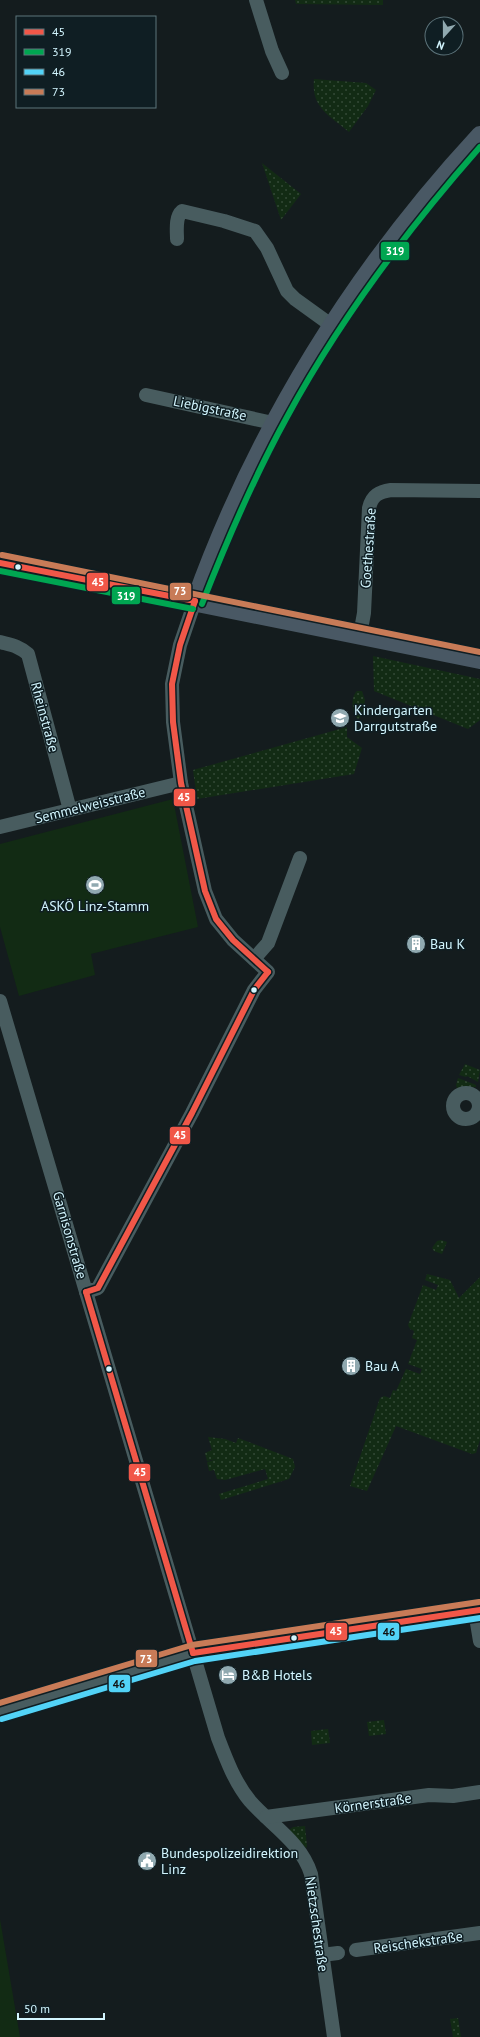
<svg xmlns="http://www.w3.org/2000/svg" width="480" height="2037" viewBox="0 0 480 2037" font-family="'PT Sans',sans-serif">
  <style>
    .green { fill: url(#green-dots) }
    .pitch { fill: #122b14 }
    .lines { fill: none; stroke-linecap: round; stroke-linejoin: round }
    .minor { stroke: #485c5f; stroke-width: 14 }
    .major { stroke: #495864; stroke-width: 18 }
    .bus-1-casing { stroke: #0f1e23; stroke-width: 9 }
    .bus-2-casing { stroke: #0f1e23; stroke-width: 9 }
    .bus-3-casing { stroke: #0f1e23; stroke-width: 9 }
    .bus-4-casing { stroke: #0f1e23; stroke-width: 9 }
    .bus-1 { stroke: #f15748; stroke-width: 6 }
    .bus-2 { stroke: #00a651; stroke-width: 6 }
    .bus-3 { stroke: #52d3f7; stroke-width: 6 }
    .bus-4 { stroke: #c87b57; stroke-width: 6 }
    .bus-dot { fill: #d2f5fe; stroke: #0f1e23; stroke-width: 1.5 }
    .labels { text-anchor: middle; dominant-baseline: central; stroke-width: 3; stroke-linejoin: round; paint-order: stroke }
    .street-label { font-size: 14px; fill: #d2f5fe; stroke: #0f1e23 }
    .poi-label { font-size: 14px; fill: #d2f5fe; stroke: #0f1e23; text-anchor: start }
    .line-badge { stroke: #0f1e23; stroke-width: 1.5 }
    .badge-label { font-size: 11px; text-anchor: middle; font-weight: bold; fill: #fff }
    .pale-badge-label { font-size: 11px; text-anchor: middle; font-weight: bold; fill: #111 }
  </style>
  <defs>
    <pattern id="green-dots" width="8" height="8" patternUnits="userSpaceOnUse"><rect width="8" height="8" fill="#122b14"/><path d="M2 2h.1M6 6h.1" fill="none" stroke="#344a37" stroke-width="1.8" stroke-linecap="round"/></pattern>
  </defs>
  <rect width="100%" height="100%" fill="#141c1e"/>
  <g class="green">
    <path d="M 295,0 L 383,0 L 383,5 L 296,4 Z"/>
    <path d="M 314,79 L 366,83 L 376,90 L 368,106 L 349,132 C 329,115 311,108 314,79 Z"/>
    <path d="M 262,163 L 301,194 L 281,220 Z"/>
    <path d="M 373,656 L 480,679 L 480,720 L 468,729 L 374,691 Z"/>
    <path d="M 357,691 L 362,691 L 365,700 L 363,715 L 358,719 C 352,715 350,697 357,691 Z"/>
    <path d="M 347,727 L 347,737 L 362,748 L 354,774 L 197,799 L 193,770 Z"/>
    <path d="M 465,1064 L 480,1070 L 478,1082 L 467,1076 L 466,1077 L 459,1075 Z"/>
    <path d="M 458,1078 L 476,1085 L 476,1087 L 457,1088 L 456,1085 Z"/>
    <path d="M 441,1240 L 447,1242 L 442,1254 L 434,1251 L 432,1248 L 437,1241 Z"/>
    <path d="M 427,1274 L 450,1280 L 459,1298 L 480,1277 L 480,1440 L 476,1453 L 472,1454 L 396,1426 L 367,1491 L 350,1486 L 380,1398 L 384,1396 L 390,1398 L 393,1390 L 396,1391 L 406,1369 L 420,1374 L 422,1369 L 408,1364 L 417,1340 L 412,1338 L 414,1331 L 410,1329 L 408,1325 L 423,1285 L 436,1290 L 438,1285 L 425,1280 Z"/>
    <path d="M 208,1437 L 225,1439 L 236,1443 L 238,1438 L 293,1459 L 295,1467 L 289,1479 L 221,1500 L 219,1494 L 268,1479 L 265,1469 L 225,1480 L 217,1479 L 214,1470 L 209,1471 L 207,1462 L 217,1459 L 207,1461 L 205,1453 L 212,1450 Z"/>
    <path d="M 384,1720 L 386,1734 L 369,1736 L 367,1722 Z"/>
    <path d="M 328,1729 L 330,1743 L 312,1745 L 311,1731 Z"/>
    <path d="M 305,1826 L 307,1846 L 306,1848 L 289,1830 L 293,1827 Z"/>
    <path d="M 458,2018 L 461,2037 L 453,2037 L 450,2019 Z"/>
  </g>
  <g class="pitch">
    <path d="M 173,799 L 198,927 L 91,954 L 95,975 L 19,996 L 0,927 L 0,844 Z"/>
    <path d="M 0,1919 L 20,2037 L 0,2037 Z"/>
  </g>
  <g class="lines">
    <g class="minor">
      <path d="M 256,0 L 272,51 L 282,73"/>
      <path d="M 177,239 C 177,231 175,217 182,211 L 224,221 L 255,231 L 267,248 L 287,291 L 295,299 L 331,325"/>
      <path d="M 146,395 L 273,423"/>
      <path d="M 360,635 L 364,613 L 369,508 C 372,495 379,492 391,490 L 480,491"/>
      <path d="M 0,642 C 11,645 19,646 28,654 L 70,810"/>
      <path d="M 0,827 L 181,783"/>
      <path d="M 254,959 L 268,943 L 300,858"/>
      <path d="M 0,1001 L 218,1738 C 226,1759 235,1783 250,1801 C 271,1825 301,1842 311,1874 L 334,2037"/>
      <circle cx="466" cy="1106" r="13"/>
      <path d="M 86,1292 L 98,1288 L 192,1113 L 254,990 L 268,972 L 233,940 L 216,919 L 205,891 L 181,783 L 173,722 L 172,684 L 180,645 L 195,601"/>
      <path d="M 475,1611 L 480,1641"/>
      <path d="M 0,1711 L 193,1653 L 480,1610"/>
      <path d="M 266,1817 L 429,1795 L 453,1796 L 480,1792"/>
      <path d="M 356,1950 L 480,1933"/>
      <path d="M 322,1955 L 338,1953"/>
    </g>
    <g class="major">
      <path d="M 0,563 L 480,660"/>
      <path d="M 195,601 C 257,428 355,270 480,135"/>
    </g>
    <g class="bus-1-casing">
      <g id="bus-1">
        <path d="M 0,563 L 195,601"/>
        <path d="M 195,601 L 180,645 L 172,684 L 173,722 L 181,783 L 205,891 L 216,919 L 233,940 L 268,972"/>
        <path d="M 86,1292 L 193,1653"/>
        <path d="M 86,1292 L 98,1288 L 192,1113 L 254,990 L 268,972"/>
        <path d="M 193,1653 L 480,1610"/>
      </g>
    </g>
    <g class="bus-2-casing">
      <g id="bus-2">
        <path d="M 0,571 L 193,609"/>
        <path d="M 202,604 C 227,540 254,477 287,417 C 340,319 406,231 480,147"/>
      </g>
    </g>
    <g class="bus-3-casing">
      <path id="bus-3" d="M 2,1719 L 195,1661 L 480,1618"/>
    </g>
    <g class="bus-4-casing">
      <g id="bus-4">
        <path d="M 2,555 L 480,652"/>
        <path d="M 0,1703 L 192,1645 L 479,1602"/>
      </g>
    </g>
    <use href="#bus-1" class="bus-1"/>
    <use href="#bus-2" class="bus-2"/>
    <use href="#bus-3" class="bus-3"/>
    <use href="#bus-4" class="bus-4"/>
  </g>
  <defs>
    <g id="school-disc" transform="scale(1)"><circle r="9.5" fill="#90a9b0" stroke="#0f1e23"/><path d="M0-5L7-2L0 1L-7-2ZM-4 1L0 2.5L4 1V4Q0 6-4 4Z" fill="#fff"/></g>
    <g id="stadium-disc" transform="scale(1)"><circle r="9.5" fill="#90a9b0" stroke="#0f1e23"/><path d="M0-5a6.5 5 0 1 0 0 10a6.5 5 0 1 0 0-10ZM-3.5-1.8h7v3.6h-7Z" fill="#fff"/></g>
    <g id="building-disc" transform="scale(1)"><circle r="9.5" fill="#90a9b0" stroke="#0f1e23"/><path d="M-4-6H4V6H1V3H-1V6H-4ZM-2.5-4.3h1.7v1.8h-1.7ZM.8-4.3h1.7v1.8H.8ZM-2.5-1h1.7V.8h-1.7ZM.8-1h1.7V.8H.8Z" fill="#fff"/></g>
    <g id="hotel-disc" transform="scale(1)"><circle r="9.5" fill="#90a9b0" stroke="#0f1e23"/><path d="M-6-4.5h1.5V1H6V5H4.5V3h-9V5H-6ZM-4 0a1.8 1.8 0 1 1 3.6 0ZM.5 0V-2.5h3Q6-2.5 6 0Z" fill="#fff"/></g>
    <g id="civic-disc" transform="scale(1)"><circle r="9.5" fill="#90a9b0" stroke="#0f1e23"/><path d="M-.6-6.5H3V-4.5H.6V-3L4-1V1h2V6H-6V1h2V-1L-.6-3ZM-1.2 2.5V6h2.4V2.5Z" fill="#fff"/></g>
  </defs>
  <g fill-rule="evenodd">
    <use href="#school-disc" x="340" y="718"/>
    <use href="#stadium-disc" x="95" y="885"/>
    <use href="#building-disc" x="416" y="944"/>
    <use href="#building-disc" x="351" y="1366"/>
    <use href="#hotel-disc" x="228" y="1675"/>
    <use href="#civic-disc" x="147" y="1861"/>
  </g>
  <g class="bus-dot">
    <circle cx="18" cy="567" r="3.5"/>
    <circle cx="254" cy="990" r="3.5"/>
    <circle cx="109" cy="1369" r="3.5"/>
    <circle cx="294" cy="1638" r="3.5"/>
  </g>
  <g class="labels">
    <g class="street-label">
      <text transform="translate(210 408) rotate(12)">Liebigstraße</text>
      <text transform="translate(368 548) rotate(-86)">Goethestraße</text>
      <text transform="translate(45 717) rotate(75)">Rheinstraße</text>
      <text transform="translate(90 805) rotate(-14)">Semmelweisstraße</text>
      <text transform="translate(70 1235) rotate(74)">Garnisonstraße</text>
      <text transform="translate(373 1803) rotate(-8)">Körnerstraße</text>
      <text transform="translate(317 1924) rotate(82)">Nietzschestraße</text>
      <text transform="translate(418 1942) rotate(-8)">Reischekstraße</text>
    </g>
    <g class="poi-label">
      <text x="354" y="710">Kindergarten<tspan x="354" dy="16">Darrgutstraße</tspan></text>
      <text x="95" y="906" text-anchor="middle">ASKÖ Linz-Stamm</text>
      <text x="430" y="944">Bau K</text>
      <text x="365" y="1366">Bau A</text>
      <text x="242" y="1675">B&amp;B Hotels</text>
      <text x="161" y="1853">Bundespolizeidirektion<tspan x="161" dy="16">Linz</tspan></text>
    </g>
  </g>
  <g class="line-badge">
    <rect x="380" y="241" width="30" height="20" rx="4" fill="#00a651"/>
    <rect x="86" y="572" width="23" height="20" rx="4" fill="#f15748"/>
    <rect x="169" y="582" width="23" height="19" rx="4" fill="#c87b57"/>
    <rect x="111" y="586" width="30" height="19" rx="4" fill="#00a651"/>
    <rect x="173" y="788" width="23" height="19" rx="4" fill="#f15748"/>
    <rect x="169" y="1126" width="22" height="19" rx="4" fill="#f15748"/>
    <rect x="128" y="1463" width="23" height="19" rx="4" fill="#f15748"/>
    <rect x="325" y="1622" width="23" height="19" rx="4" fill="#f15748"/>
    <rect x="377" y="1622" width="23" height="19" rx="4" fill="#52d3f7"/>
    <rect x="135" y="1649" width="23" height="19" rx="4" fill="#c87b57"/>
    <rect x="108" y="1674" width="23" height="19" rx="4" fill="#52d3f7"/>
  </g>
  <g class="badge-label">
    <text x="395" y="255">319</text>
    <text x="98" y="586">45</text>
    <text x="180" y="595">73</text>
    <text x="126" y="600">319</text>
    <text x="184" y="801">45</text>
    <text x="180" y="1139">45</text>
    <text x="140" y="1476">45</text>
    <text x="336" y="1635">45</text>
    <text x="146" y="1663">73</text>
  </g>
  <g class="pale-badge-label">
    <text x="389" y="1636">46</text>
    <text x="119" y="1688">46</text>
  </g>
  <rect x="16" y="16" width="140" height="92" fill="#0f1e23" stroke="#5d747b"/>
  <rect x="24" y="29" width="20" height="6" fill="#f15748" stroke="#5d747b"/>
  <text x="52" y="36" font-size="12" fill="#d2f5fe">45</text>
  <rect x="24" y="49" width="20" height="6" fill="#00a651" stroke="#5d747b"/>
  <text x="52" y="56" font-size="12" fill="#d2f5fe">319</text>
  <rect x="24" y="69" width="20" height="6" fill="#52d3f7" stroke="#5d747b"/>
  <text x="52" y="76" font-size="12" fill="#d2f5fe">46</text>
  <rect x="24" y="89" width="20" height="6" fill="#c87b57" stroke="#5d747b"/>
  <text x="52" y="96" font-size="12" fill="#d2f5fe">73</text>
  <g transform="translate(444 36) rotate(201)"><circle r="19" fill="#0f1e23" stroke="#5d747b"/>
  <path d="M0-3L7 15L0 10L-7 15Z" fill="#90a9b0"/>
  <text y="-6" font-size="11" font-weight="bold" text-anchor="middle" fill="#d2f5fe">N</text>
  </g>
  <path d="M18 2013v6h86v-6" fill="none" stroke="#d2f5fe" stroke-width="2"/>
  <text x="24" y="2013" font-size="12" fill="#d2f5fe" stroke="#0f1e23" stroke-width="3" paint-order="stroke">50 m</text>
</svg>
